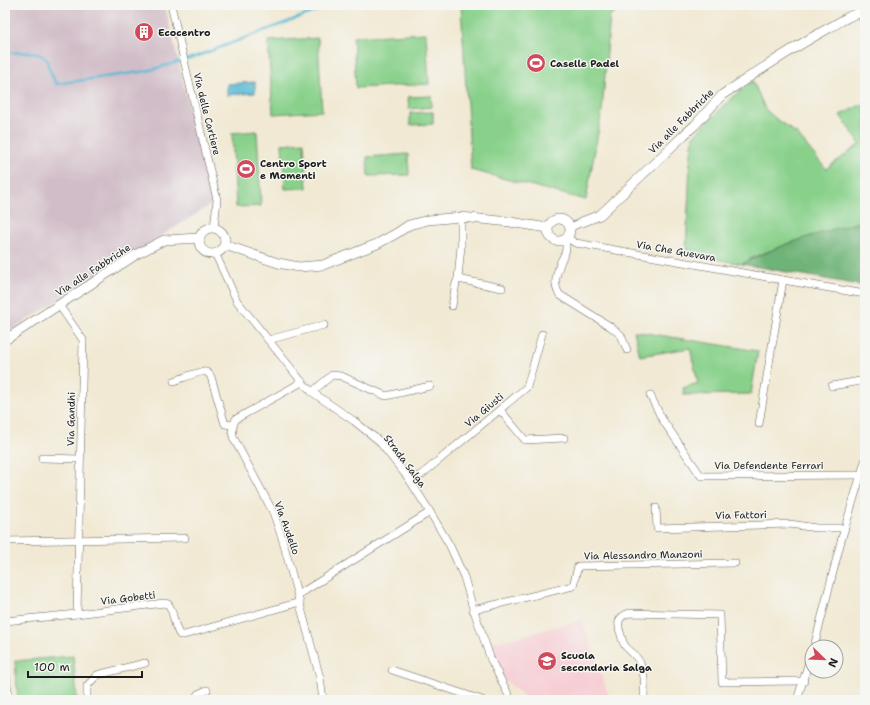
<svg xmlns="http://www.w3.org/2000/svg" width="870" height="705" viewBox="0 0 870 705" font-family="'Shantell Sans',sans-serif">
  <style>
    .built { fill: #f6cfd5 }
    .industrial { fill: #d1bdc8 }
    .green { fill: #89d18b; stroke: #527654 }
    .forest { fill: #6eb377; stroke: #45684a }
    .water { fill: #56b9d5; stroke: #396a78 }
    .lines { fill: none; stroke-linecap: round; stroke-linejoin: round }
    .stream { stroke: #56b9d5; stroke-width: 2.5 }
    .minor-casing { stroke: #67645c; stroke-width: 8 }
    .tertiary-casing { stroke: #67645c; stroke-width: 10 }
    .minor { stroke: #fff; stroke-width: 7 }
    .tertiary { stroke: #fff; stroke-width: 9 }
    .labels { text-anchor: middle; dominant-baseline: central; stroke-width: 3; stroke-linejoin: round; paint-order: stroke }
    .poi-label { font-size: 10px; font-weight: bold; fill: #1c1c1c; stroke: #f6f6f2; text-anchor: start }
    .street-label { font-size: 10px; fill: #1c1c1c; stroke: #f6f6f2 }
  </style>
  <rect width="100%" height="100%" fill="#f6f6f2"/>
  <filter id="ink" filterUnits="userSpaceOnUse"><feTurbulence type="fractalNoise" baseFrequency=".025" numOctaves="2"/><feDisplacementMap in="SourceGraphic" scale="8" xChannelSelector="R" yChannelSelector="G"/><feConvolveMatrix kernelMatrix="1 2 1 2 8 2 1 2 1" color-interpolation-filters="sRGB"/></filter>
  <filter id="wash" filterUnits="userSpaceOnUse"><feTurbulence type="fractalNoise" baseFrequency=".012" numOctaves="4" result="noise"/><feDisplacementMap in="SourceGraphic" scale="16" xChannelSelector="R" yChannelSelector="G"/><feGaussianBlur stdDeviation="0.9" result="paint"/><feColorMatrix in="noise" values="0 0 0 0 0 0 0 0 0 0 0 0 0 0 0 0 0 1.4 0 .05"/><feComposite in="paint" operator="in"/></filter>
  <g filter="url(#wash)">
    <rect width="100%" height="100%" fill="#f1e9d3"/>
    <path class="built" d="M 582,620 L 610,700 L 519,700 L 524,698 L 522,694 L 504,679 L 489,643 L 505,640 Z"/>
    <path class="industrial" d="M 5,5 L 165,5 L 212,204 L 5,334 Z"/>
    <g class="green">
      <path d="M 461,5 L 614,5 L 615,14 L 610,15 L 602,110 L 586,200 L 471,170 Z"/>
      <path d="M 426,33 L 429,84 L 356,88 L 353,37 Z"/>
      <path d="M 318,38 L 322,111 L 273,114 L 268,41 Z"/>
      <path d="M 753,81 L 765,109 L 775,118 L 797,134 L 826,169 L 860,144 L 840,115 L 865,103 L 865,221 L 793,242 L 756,256 L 742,264 L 686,254 L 690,163 L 693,136 L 730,99 Z"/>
      <path d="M 431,96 L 432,107 L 409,109 L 408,97 Z"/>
      <path d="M 433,112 L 433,124 L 410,125 L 410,113 Z"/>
      <path d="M 257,131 L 261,206 L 236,207 L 232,133 Z"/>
      <path d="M 304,142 L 307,188 L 285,189 L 282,144 Z"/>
      <path d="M 408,154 L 409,175 L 368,176 L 367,157 Z"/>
      <path d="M 634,331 L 758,351 L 751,394 L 684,395 L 683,388 L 698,383 L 690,348 L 640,356 Z"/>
      <path d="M 73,656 L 77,698 L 51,700 L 18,700 L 15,661 Z"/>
    </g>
    <path class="forest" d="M 865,221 L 865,286 L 742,264 C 781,244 823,231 865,221 Z"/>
    <path class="water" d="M 255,82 L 255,93 L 227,95 L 227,84 Z"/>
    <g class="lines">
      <path class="stream" d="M 5,53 C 18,53 38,49 47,60 L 48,66 L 56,84 L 147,71 L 195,57 L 332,5"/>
    </g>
  </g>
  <g filter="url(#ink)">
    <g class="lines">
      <g class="minor-casing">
        <g id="minor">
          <path d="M 171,5 L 217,200 L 214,228"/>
          <path d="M 856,5 L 865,24"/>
          <path d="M 569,228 L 582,222"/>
          <path d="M 567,237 L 575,243 L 582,244 L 783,280 L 865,294"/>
          <path d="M 566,239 C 566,242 566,245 566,248 C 566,253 563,257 561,261 C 557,272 552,285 560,295 L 611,327 L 621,335 L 627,350"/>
          <path d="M 215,253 L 237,301 L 302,382 L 312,392 L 354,421 L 378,440 L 409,479 L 430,512 L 450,546 L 464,577 L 472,605 L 491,660 L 511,700"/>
          <path d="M 458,279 L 502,288"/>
          <path d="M 59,305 L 83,340 L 77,614"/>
          <path d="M 452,306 L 456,283 L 458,279 L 461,246 L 461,217"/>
          <path d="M 268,340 L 324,325"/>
          <path d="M 174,381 C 181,379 201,370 206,372 C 209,373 210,375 211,377 L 225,424 L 232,425"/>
          <path d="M 302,382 L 236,419 C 232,426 232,430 233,437 L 273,512 L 282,538 L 320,678 L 323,700"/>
          <path d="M 832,386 L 865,380"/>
          <path d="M 312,392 L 332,375 L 341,376 L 386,396 L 430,386"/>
          <path d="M 650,395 L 662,419 L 701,476 L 860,475"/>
          <path d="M 500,410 L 525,440 L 564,438"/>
          <path d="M 759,424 L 783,280"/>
          <path d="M 42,458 L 80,459"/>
          <path d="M 409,479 L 421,475 L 527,387 L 542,334"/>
          <path d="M 656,508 L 657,528 L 790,524 L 816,528 L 844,528"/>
          <path d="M 5,541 L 185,538"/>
          <path d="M 298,595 L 430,512"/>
          <path d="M 473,610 L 573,586 L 578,566 L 735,563"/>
          <path d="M 5,621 L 77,614 L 164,603 L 168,604 C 175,613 173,626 180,635 L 184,635 L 300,602"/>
          <path d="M 814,647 L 841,541 L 865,461"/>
          <path d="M 5,667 L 9,700"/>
          <path d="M 392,670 L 482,700"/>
          <path d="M 87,700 L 87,686 L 97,675 L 145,663"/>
          <path d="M 194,700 L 198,694 L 207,690"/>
          <path d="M 644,700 C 644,688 646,675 640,663 C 637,656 631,652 626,647 C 623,644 622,639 621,635 C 617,624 617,617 629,613 L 720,615 L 722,682 L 804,681"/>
          <path d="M 797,700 L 812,652"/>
        </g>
      </g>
      <g class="tertiary-casing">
        <g id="tertiary">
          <circle cx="559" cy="230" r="11"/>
          <path d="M 582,222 L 600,215 L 662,156 L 684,135 L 695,125 L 722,95 C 757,72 792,48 829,28 C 840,22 852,13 865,11"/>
          <circle cx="212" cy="241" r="13"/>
          <path d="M 225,245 L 278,263 L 299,267 L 323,265 L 377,244 L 397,233 L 409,225 L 428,220 L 461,217 L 510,222 L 548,228"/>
          <path d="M 5,340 L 137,254 L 164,240 L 200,238"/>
        </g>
      </g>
      <use href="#minor" class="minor"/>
      <use href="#tertiary" class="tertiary"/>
    </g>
  </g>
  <defs>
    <g id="building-disc" transform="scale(1)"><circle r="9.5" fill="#d1495b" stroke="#f6f6f2"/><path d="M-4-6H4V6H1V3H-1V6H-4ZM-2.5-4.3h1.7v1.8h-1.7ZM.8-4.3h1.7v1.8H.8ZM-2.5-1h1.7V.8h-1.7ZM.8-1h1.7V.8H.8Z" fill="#fff"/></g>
    <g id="stadium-disc" transform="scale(1)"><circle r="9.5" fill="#d1495b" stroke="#f6f6f2"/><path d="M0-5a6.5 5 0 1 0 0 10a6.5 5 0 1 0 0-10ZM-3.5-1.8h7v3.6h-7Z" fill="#fff"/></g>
    <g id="school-disc" transform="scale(1)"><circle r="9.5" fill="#d1495b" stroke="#f6f6f2"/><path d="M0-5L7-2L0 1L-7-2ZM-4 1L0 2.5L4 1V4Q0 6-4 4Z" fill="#fff"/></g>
  </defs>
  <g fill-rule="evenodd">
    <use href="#building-disc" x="144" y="32"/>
    <use href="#stadium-disc" x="536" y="63"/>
    <use href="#stadium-disc" x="246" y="169"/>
    <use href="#school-disc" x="547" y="661"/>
  </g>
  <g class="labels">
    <g class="poi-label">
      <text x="158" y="32">Ecocentro</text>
      <text x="550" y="63">Caselle Padel</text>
      <text x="260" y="163">Centro Sport<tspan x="260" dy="12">e Momenti</tspan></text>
      <text x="561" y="655">Scuola<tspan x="561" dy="12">secondaria Salga</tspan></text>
    </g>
    <g class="street-label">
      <text transform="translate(207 114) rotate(76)">Via delle Cartiere</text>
      <text transform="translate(681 121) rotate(-45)">Via alle Fabbriche</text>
      <text transform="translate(676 251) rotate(10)">Via Che Guevara</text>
      <text transform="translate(93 270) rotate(-33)">Via alle Fabbriche</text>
      <text transform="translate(484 410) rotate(-40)">Via Giusti</text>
      <text transform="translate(71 419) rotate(-89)">Via Gandhi</text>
      <text transform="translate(405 461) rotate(53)">Strada Salga</text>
      <text x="769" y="465">Via Defendente Ferrari</text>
      <text transform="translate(741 515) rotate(-1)">Via Fattori</text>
      <text transform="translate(287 528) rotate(70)">Via Audello</text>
      <text transform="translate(643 555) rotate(-1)">Via Alessandro Manzoni</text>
      <text transform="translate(128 598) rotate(-7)">Via Gobetti</text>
    </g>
  </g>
  <rect width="870" height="705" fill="none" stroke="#f6f6f2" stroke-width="20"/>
  <g transform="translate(824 659) rotate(113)"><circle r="19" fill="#f6f6f2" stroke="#9f9f9c"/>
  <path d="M0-3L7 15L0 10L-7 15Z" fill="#d1495b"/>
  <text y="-6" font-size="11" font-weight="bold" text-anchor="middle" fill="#1c1c1c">N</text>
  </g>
  <path d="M28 671v6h114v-6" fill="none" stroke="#1c1c1c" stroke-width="2"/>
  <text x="34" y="671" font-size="12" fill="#1c1c1c" stroke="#f6f6f2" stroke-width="3" paint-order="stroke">100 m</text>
</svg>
